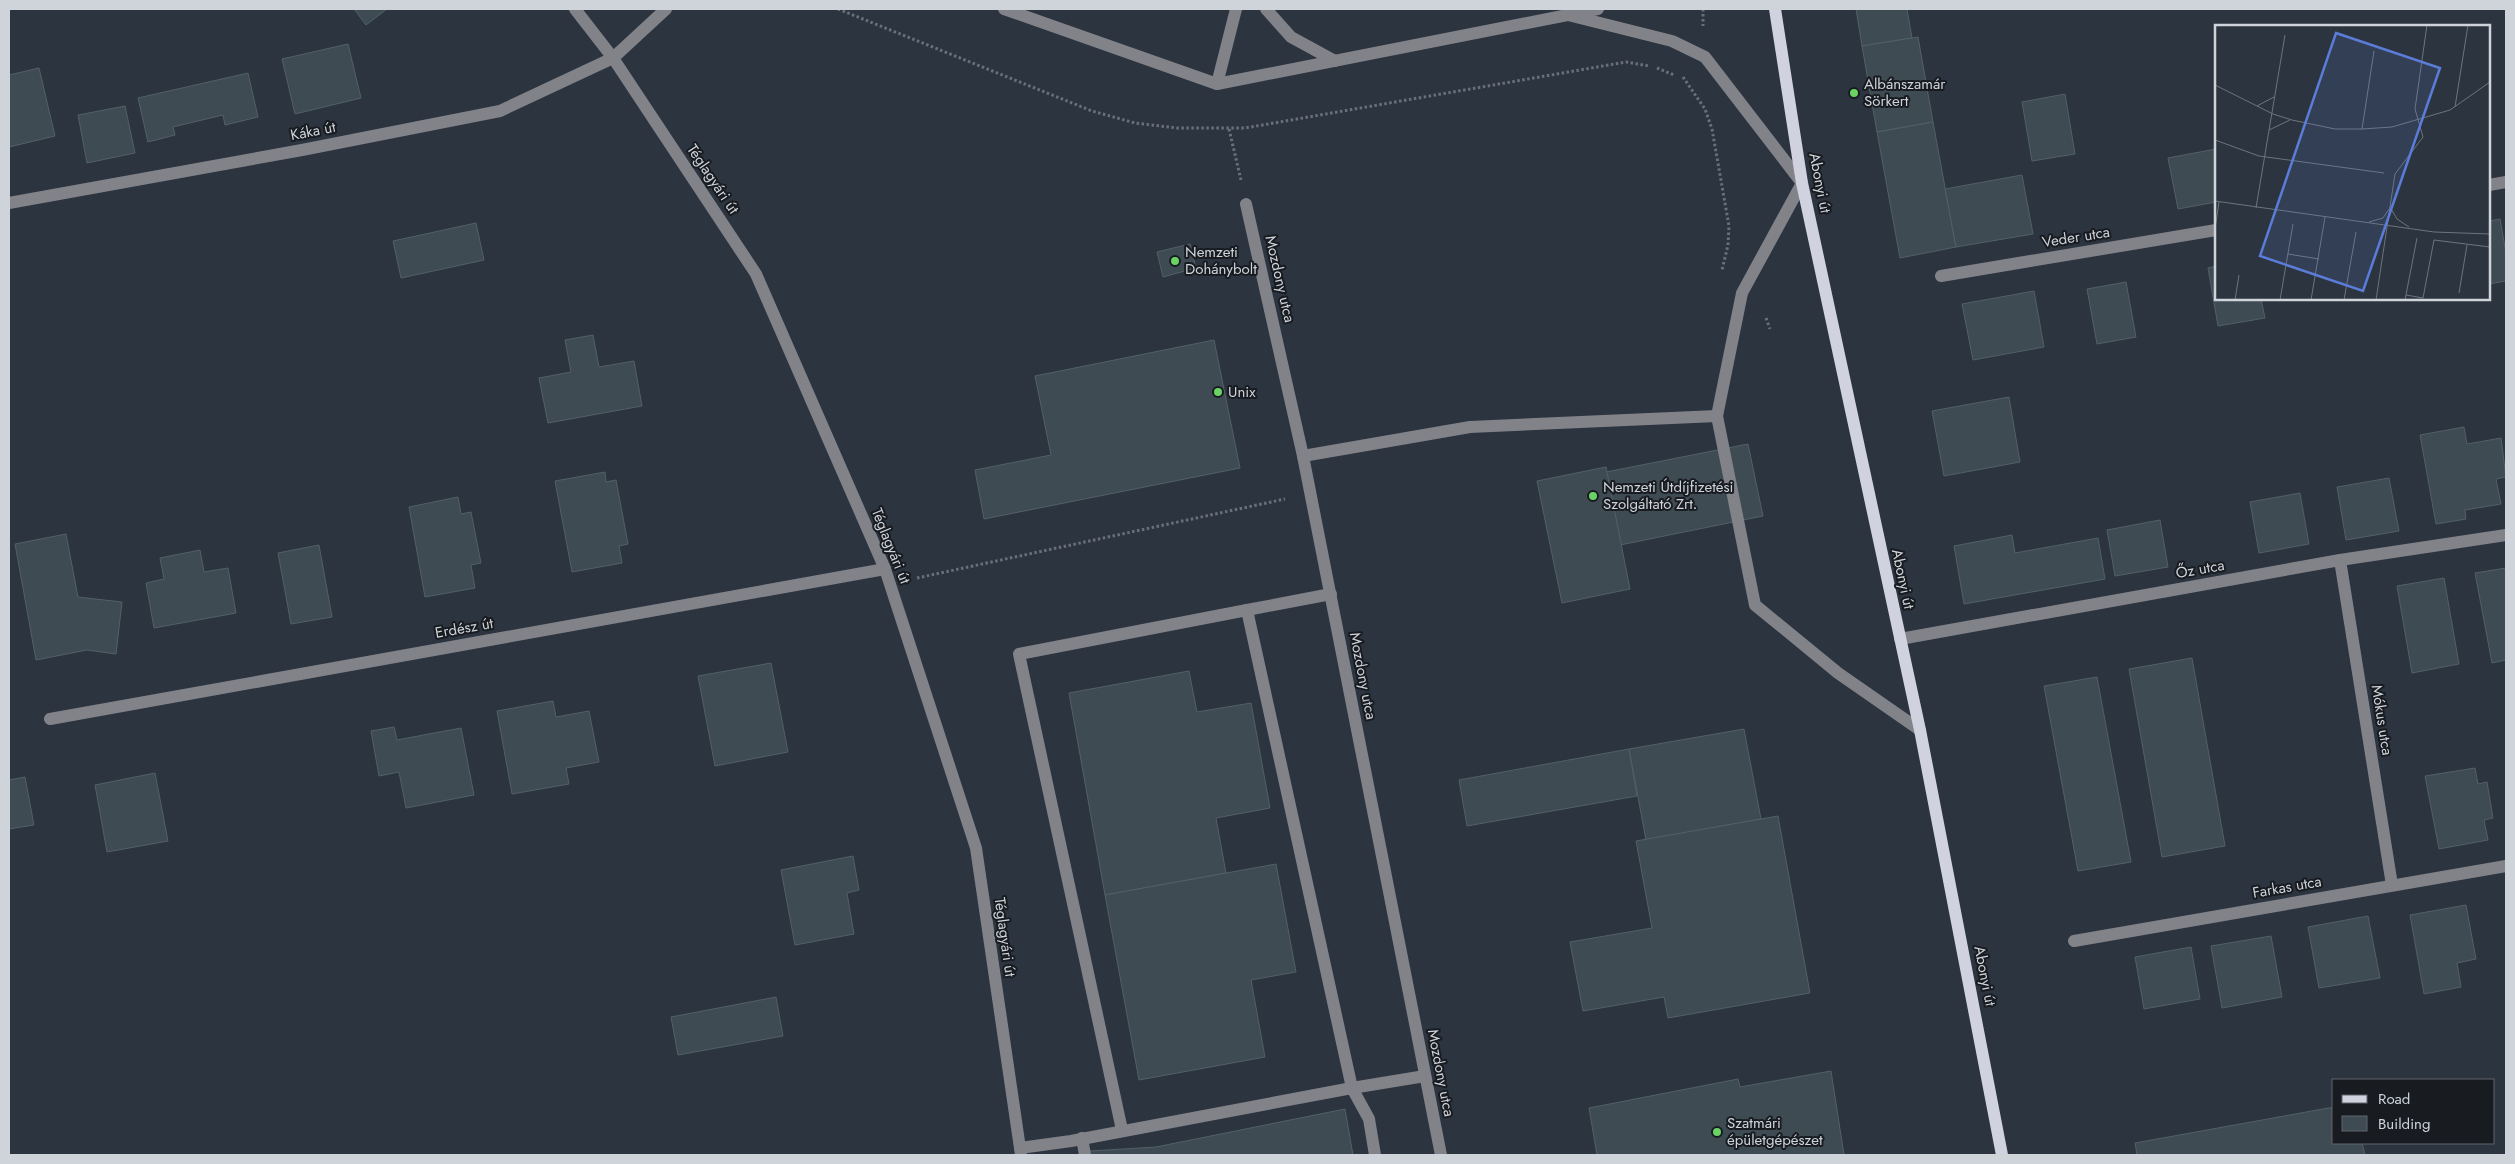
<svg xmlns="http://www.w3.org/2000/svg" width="2515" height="1164" viewBox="0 0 2515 1164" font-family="Jost,sans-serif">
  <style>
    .building { fill: #3e4b53; stroke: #526068 }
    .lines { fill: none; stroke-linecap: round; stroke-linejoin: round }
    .path { stroke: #69707a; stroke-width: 3; stroke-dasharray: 2.5 2.5; stroke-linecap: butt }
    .minor { stroke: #828389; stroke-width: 12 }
    .major { stroke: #d1d2e0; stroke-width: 12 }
    .poi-dot { fill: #6ad363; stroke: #181b20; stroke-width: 2 }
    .labels { text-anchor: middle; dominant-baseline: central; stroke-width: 4; stroke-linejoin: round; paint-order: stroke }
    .poi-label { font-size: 15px; fill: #cfd4db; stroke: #181b20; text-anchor: start }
    .street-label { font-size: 15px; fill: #cfd4db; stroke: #181b20 }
    .inset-road { fill: none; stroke: #6d747d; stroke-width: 1 }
    .view { fill: #5b7dd9; fill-opacity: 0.15; stroke: #5b7dd9; stroke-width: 2.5 }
    .inset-edge { fill: none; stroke: #cfd4db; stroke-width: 2.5 }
  </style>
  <rect width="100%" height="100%" fill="#2c343f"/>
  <g class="building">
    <path d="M 354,9 L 387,9 L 366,25 Z"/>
    <path d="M 1856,9 L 1907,9 L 1912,38 L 1862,46 Z"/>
    <path d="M 1918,37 L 1933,122 L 1877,132 L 1862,46 Z"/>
    <path d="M 348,44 L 361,98 L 295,114 L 282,59 Z"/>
    <path d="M 39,68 L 55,136 L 9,147 L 9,75 Z"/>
    <path d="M 248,73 L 258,117 L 225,125 L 223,115 L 173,127 L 175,135 L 148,142 L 138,98 Z"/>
    <path d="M 2065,94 L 2075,154 L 2032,161 L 2022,102 Z"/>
    <path d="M 125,106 L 135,153 L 87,163 L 78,115 Z"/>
    <path d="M 1933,122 L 1956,247 L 1900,258 L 1877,132 Z"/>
    <path d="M 2216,149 L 2216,202 L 2178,209 L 2168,158 Z"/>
    <path d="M 2022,175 L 2033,234 L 1956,247 L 1945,189 Z"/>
    <path d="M 2500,219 L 2506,253 L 2506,281 L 2489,284 L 2489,221 Z"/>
    <path d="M 476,223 L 484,260 L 401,278 L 393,241 Z"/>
    <path d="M 1190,244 L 1196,268 L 1163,277 L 1157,252 Z"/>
    <path d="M 2216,266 L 2216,299 L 2261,299 L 2265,318 L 2218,326 L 2208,268 Z"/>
    <path d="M 2126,282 L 2136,337 L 2097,344 L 2087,289 Z"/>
    <path d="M 2034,291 L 2044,347 L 1973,360 L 1962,304 Z"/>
    <path d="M 593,335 L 599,367 L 634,361 L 642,406 L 548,423 L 539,378 L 571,372 L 565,340 Z"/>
    <path d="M 1214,340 L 1240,468 L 984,519 L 975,470 L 1051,455 L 1035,376 Z"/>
    <path d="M 2009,397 L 2020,462 L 1944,476 L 1932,411 Z"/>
    <path d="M 2464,427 L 2467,444 L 2501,438 L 2506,477 L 2496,479 L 2501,504 L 2465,510 L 2466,519 L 2436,524 L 2420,435 Z"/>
    <path d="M 1748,444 L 1763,516 L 1615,546 L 1601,473 Z"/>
    <path d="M 1606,467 L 1630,589 L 1562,603 L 1537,481 Z"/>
    <path d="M 605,472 L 606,482 L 616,480 L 628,544 L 619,546 L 622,563 L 572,572 L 555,481 Z"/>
    <path d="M 2389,478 L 2399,531 L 2346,540 L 2337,487 Z"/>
    <path d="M 2300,493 L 2309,544 L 2259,553 L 2250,502 Z"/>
    <path d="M 458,497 L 461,514 L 471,512 L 481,563 L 471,565 L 475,588 L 425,597 L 409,507 Z"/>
    <path d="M 2160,520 L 2168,567 L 2115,576 L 2107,530 Z"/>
    <path d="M 66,534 L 78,597 L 122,602 L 116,654 L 87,650 L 36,660 L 15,544 Z"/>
    <path d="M 2012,535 L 2015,553 L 2098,538 L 2105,579 L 1964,604 L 1954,546 Z"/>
    <path d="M 319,545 L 332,617 L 291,624 L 278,553 Z"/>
    <path d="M 200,550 L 204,572 L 228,568 L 236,613 L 154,628 L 146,583 L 164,579 L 160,558 Z"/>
    <path d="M 2506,568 L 2506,660 L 2492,663 L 2475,573 Z"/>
    <path d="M 2444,578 L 2459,664 L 2412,673 L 2397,586 Z"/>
    <path d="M 2192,658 L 2225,846 L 2162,857 L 2129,669 Z"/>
    <path d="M 771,663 L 788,752 L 715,766 L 698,676 Z"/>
    <path d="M 1189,671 L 1197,712 L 1251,703 L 1270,808 L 1216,818 L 1226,873 L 1105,895 L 1069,693 Z"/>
    <path d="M 2097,677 L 2131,862 L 2078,871 L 2044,686 Z"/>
    <path d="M 553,701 L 556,717 L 589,711 L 599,762 L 566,768 L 569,784 L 512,794 L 497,711 Z"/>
    <path d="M 394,727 L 397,740 L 461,728 L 474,795 L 406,808 L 399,772 L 379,776 L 371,731 Z"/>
    <path d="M 1744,729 L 1761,819 L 1646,840 L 1629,749 Z"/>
    <path d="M 1629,749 L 1637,796 L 1467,826 L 1459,780 Z"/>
    <path d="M 2475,768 L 2478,784 L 2487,782 L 2493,818 L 2484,820 L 2488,840 L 2439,849 L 2425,776 Z"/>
    <path d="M 155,773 L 168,841 L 107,852 L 95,785 Z"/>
    <path d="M 25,777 L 34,825 L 9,829 L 9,780 Z"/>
    <path d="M 1778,816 L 1810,993 L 1668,1018 L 1664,997 L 1583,1011 L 1570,942 L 1652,928 L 1636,841 Z"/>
    <path d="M 853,856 L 859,890 L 847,893 L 854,934 L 795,945 L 781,870 Z"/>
    <path d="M 1276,864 L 1296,972 L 1251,980 L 1265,1057 L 1139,1080 L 1105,895 Z"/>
    <path d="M 2466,905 L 2476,959 L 2457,963 L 2461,987 L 2424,994 L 2410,915 Z"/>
    <path d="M 2368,916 L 2380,978 L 2319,988 L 2308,927 Z"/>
    <path d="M 2271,936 L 2282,997 L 2222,1008 L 2211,946 Z"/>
    <path d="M 2191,947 L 2200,999 L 2144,1009 L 2135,957 Z"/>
    <path d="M 776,997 L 783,1036 L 678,1055 L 671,1017 Z"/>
    <path d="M 1831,1071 L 1844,1155 L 1597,1155 L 1589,1108 L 1738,1079 L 1740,1087 Z"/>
    <path d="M 2334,1107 L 2334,1143 L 2362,1143 L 2365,1155 L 2137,1155 L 2135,1143 Z"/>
    <path d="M 1345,1109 L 1353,1155 L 1090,1155 L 1090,1151 L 1156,1147 Z"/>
  </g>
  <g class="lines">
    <g class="path">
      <path d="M 838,9 L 1092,111 L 1135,123 L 1177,128 L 1245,128 L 1626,62 L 1649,66"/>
      <path d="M 1703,9 L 1703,26"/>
      <path d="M 1657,68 L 1674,75"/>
      <path d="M 1683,77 L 1705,109 L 1712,129 L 1729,226 L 1728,245 L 1722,270"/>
      <path d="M 1229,129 L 1241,180"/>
      <path d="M 1766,318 L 1770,329"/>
      <path d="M 917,578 L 1285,499"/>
    </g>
    <g class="minor">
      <path d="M 575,9 L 613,58 L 756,274 L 885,569 L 976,848 L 1021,1155"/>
      <path d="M 1004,9 L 1217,84 L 1598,9"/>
      <path d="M 1266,9 L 1291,37 L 1335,61"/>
      <path d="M 1568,15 L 1672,41 L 1705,57 L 1802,183 L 1742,293 L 1717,416 L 1755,605 L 1838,673 L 1920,730"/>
      <path d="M 1217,84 L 1236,9"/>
      <path d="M 2489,185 L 2506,182"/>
      <path d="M 9,203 L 302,150 L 500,111 L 613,58 L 666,9"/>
      <path d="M 1246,204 L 1303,456 L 1441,1155"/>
      <path d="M 1941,276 L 2216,230"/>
      <path d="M 1303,456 L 1470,427 L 1717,416"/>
      <path d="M 2340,560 L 2392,885"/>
      <path d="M 1247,610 L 1331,594"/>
      <path d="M 1900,639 L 2340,560 L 2506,535"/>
      <path d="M 50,719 L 885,569"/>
      <path d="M 2074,941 L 2506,866"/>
      <path d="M 1082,1138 L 1085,1155"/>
      <path d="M 1020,1148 L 1071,1141 L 1352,1088 L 1247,610 L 1019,654 L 1122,1130"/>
      <path d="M 1375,1155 L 1369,1119 L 1352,1088 L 1425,1076"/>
    </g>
    <path class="major" d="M 1775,9 L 1802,183 L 1920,730 L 2002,1155"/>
  </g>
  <g class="poi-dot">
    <circle cx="1854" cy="93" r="5"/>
    <circle cx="1175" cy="261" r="5"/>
    <circle cx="1218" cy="392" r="5"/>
    <circle cx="1593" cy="496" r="5"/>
    <circle cx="1717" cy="1132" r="5"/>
  </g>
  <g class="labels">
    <g class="poi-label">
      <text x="1864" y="84">Albánszamár<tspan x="1864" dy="17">Sörkert</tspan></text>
      <text x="1185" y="252">Nemzeti<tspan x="1185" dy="17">Dohánybolt</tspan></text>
      <text x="1228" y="392">Unix</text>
      <text x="1603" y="487">Nemzeti Útdíjfizetési<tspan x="1603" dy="17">Szolgáltató Zrt.</tspan></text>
      <text x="1727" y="1123">Szatmári<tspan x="1727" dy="17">épületgépészet</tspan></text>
    </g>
    <g class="street-label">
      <text transform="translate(313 131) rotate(-11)">Káka út</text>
      <text transform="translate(713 179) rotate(56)">Téglagyári út</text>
      <text transform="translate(1820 183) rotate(79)">Abonyi út</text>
      <text transform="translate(2076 237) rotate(-9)">Veder utca</text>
      <text transform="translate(1280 279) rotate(77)">Mozdony utca</text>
      <text transform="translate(891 546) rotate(68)">Téglagyári út</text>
      <text transform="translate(2200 569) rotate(-10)">Őz utca</text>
      <text transform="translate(1903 579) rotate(78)">Abonyi út</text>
      <text transform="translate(464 628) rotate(-10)">Erdész út</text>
      <text transform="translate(1363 676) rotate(79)">Mozdony utca</text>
      <text transform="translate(2382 720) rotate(81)">Mókus utca</text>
      <text transform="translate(2287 887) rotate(-10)">Farkas utca</text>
      <text transform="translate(1005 937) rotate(82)">Téglagyári út</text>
      <text transform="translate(1985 976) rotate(79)">Abonyi út</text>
      <text transform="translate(1441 1073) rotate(79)">Mozdony utca</text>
    </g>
  </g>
  <g transform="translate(2215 25)">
    <rect width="275" height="275" fill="#2c343f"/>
    <path class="inset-road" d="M 0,60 L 58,89 L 77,95 L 120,104 L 147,104 L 177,102 L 235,85 L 275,57M 42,81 L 59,72M 240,82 L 253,0M 147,104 L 159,26M 54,105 L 75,95M 0,115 L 44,131 L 169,148M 0,176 L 219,207 L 275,209M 175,182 L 182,194 L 194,202M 41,183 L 70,10M 154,197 L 168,193 L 174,184M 0,204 L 4,177M 73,229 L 104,234M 244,268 L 252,220M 191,270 L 208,273 L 219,215 L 275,222M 20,275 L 24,250M 65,275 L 78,199M 96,275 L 110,192M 129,275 L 141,207M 161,275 L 180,149 L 208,112 L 200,84 L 212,0M 190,275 L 202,213"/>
    <path class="view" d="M 121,8 L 225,43 L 148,266 L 45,231 Z"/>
    <rect width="275" height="275" class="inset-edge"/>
  </g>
  <rect width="2515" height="1164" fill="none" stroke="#cfd4db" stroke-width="20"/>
  <rect x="2332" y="1079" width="162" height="65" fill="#181b20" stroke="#61656b"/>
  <rect x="2342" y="1095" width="25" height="8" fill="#d1d2e0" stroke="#61656b"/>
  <text x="2378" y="1104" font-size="15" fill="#cfd4db">Road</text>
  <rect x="2342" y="1116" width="25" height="15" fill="#3e4b53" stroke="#61656b"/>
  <text x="2378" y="1129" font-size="15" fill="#cfd4db">Building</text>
</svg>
